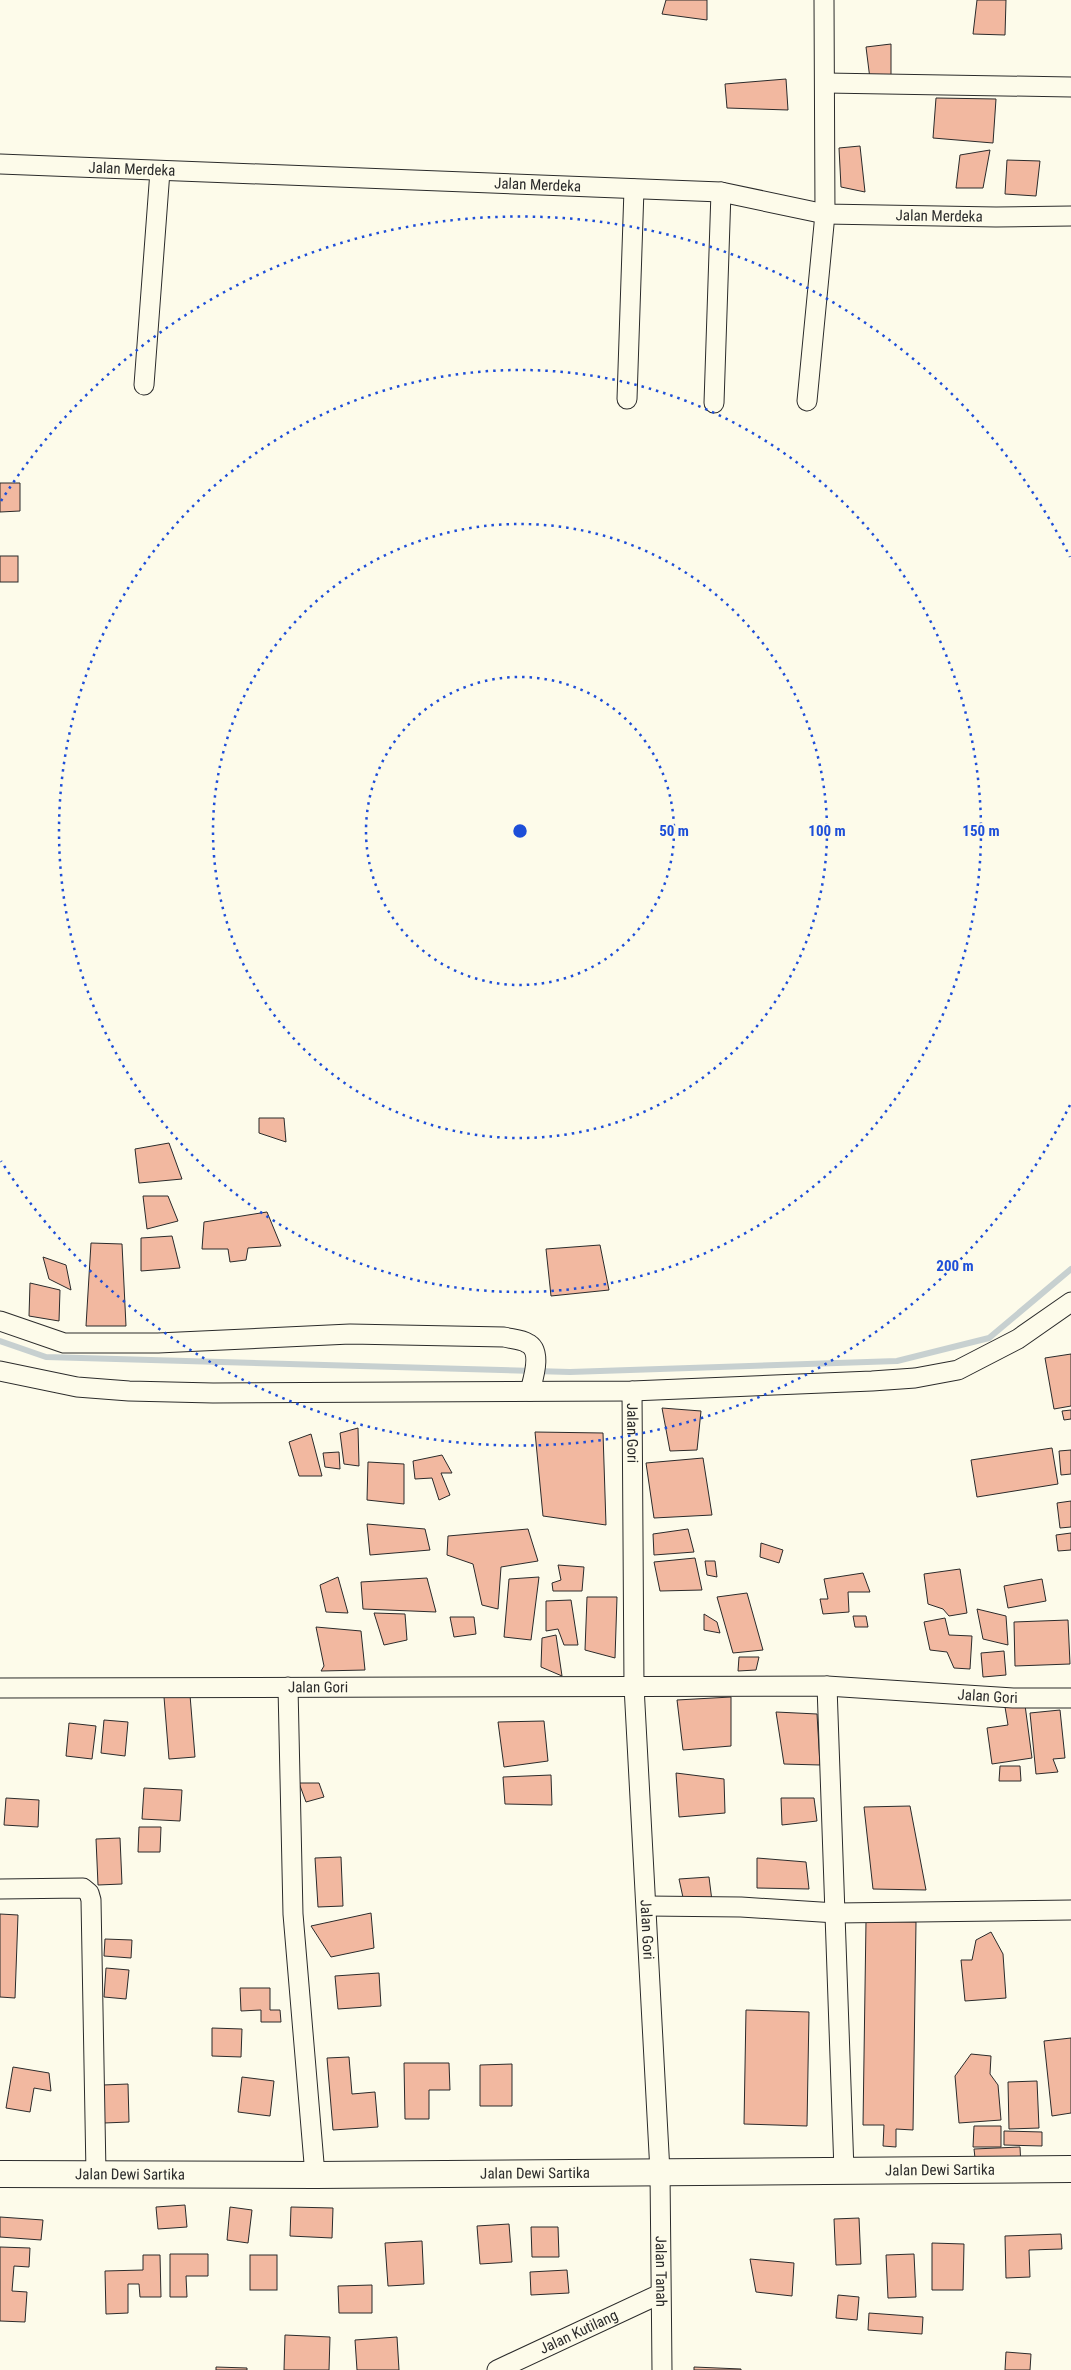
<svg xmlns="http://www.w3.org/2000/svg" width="1071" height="2370" viewBox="0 0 1071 2370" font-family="'Roboto Condensed',sans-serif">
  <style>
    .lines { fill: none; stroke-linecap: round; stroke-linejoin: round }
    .stream { stroke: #c7d0d0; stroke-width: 6 }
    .building { fill: #f2b8a0; stroke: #2b2b2b }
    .minor-casing { stroke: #2b2b2b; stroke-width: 21 }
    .secondary-casing { stroke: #2b2b2b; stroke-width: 28 }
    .minor { stroke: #fdfbea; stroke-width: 19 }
    .secondary { stroke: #fdfbea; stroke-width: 26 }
    .ring { fill: none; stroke: #1d4ed8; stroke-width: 2.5; stroke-dasharray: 2.5 5 }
    .labels { text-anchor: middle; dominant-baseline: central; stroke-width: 4; stroke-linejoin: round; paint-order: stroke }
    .street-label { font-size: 15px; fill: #2b2b2b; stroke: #fdfbea }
    .centre { fill: #1d4ed8; stroke: #fdfbea; stroke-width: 2.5 }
    .ring-label { font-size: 15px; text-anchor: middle; font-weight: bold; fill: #1d4ed8; stroke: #fdfbea; stroke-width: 4; stroke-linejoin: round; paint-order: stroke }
  </style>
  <rect width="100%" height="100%" fill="#fdfbea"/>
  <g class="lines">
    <path class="stream" d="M 0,1341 L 46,1357 L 570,1372 L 897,1361 L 989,1338 L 1071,1269"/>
  </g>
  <g class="building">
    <path d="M 666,0 L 707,0 L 707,20 L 662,14 Z"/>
    <path d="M 977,0 L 1006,0 L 1005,35 L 973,34 Z"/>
    <path d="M 891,44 L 891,77 L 870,79 L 866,47 Z"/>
    <path d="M 786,79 L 788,110 L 727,108 L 725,84 Z"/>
    <path d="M 936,98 L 996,99 L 993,143 L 933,138 Z"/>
    <path d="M 860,146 L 865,192 L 841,187 L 839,148 Z"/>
    <path d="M 990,150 L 983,188 L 956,188 L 960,155 Z"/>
    <path d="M 1007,160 L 1040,161 L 1036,196 L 1005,194 Z"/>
    <path d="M 0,483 L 20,483 L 20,511 L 0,512 Z"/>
    <rect x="0" y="556" width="18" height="26"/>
    <path d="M 259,1118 L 284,1118 L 286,1142 L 259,1133 Z"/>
    <path d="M 169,1143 L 182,1179 L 139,1183 L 135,1149 Z"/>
    <path d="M 143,1196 L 168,1196 L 178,1221 L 147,1229 Z"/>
    <path d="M 267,1212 L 281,1246 L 248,1248 L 246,1260 L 230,1262 L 228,1249 L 202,1249 L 204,1222 Z"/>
    <path d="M 172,1236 L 180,1268 L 141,1271 L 141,1238 Z"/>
    <path d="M 91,1243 L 122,1244 L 126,1326 L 86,1326 Z"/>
    <path d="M 600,1245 L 609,1290 L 551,1296 L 546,1249 Z"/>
    <path d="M 43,1257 L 66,1265 L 71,1290 L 49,1279 Z"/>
    <path d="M 30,1283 L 60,1290 L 59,1321 L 29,1316 Z"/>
    <path d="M 1071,1354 L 1071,1406 L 1054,1409 L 1045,1358 Z"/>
    <path d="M 662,1408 L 701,1411 L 697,1450 L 670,1451 Z"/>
    <path d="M 1071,1410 L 1071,1419 L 1064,1420 L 1062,1411 Z"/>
    <path d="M 358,1428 L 359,1466 L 344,1464 L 340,1433 Z"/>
    <path d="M 535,1432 L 603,1433 L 606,1525 L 543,1516 Z"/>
    <path d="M 311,1434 L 322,1476 L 299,1476 L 289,1442 Z"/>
    <path d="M 1052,1448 L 1058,1484 L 977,1497 L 971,1460 Z"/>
    <path d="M 1071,1450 L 1071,1474 L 1061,1475 L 1059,1451 Z"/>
    <path d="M 339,1452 L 340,1469 L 325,1467 L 323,1453 Z"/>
    <path d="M 442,1455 L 452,1473 L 441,1473 L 450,1495 L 439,1500 L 432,1478 L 415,1479 L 413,1461 Z"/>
    <path d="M 703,1458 L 712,1515 L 654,1518 L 646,1463 Z"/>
    <path d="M 368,1462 L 404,1464 L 404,1504 L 367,1500 Z"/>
    <path d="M 1071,1501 L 1071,1527 L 1060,1528 L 1057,1503 Z"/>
    <path d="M 367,1524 L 425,1529 L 430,1550 L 370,1555 Z"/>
    <path d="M 528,1529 L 538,1561 L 501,1567 L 498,1609 L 482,1605 L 473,1564 L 447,1555 L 448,1536 Z"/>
    <path d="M 688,1529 L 694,1552 L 654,1555 L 653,1534 Z"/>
    <path d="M 1071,1533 L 1071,1550 L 1058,1551 L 1056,1535 Z"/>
    <path d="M 761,1543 L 783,1550 L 779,1563 L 760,1557 Z"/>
    <path d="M 695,1558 L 702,1590 L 660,1591 L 654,1562 Z"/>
    <path d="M 705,1561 L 715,1561 L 717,1577 L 707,1575 Z"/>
    <path d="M 558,1565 L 584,1567 L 582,1591 L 553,1591 L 552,1583 L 561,1580 Z"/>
    <path d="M 960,1569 L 967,1613 L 949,1616 L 943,1609 L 928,1604 L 924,1574 Z"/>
    <path d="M 863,1573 L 870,1592 L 848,1592 L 849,1612 L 823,1614 L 820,1599 L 828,1599 L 824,1579 Z"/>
    <path d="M 338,1577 L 348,1613 L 326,1612 L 320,1585 Z"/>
    <path d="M 539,1577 L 531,1640 L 504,1637 L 509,1579 Z"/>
    <path d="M 427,1578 L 436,1612 L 363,1609 L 361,1582 Z"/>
    <path d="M 1042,1579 L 1046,1601 L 1008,1608 L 1004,1586 Z"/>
    <path d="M 747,1593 L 763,1650 L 733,1653 L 717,1597 Z"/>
    <path d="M 587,1597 L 617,1597 L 615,1658 L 585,1650 Z"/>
    <path d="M 571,1600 L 578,1645 L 564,1645 L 558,1629 L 546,1631 L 546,1601 Z"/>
    <path d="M 977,1609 L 1006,1616 L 1008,1645 L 983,1639 Z"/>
    <path d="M 374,1613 L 405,1614 L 407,1640 L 384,1645 Z"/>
    <path d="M 704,1614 L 717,1622 L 720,1633 L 704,1630 Z"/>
    <path d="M 853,1616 L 866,1616 L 868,1627 L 855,1627 Z"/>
    <path d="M 450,1617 L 474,1617 L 476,1634 L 454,1637 Z"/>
    <path d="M 945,1618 L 949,1635 L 972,1636 L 970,1669 L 954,1668 L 947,1652 L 930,1650 L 924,1622 Z"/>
    <path d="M 1068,1620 L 1070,1664 L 1015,1666 L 1014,1622 Z"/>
    <path d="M 316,1627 L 361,1631 L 365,1670 L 321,1671 L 324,1666 Z"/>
    <path d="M 556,1635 L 562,1676 L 541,1667 L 542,1638 Z"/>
    <path d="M 1004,1651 L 1006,1675 L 983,1677 L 981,1653 Z"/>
    <path d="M 739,1657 L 759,1657 L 756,1670 L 738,1671 Z"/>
    <path d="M 190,1695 L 195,1757 L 169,1759 L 164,1697 Z"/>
    <path d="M 731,1697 L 731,1746 L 683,1750 L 677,1700 Z"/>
    <path d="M 1025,1705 L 1032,1758 L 992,1764 L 987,1728 L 1008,1725 L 1005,1707 Z"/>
    <path d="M 1060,1710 L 1065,1758 L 1053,1759 L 1058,1772 L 1036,1774 L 1030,1713 Z"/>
    <path d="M 776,1712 L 817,1714 L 820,1765 L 784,1764 Z"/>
    <path d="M 104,1720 L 128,1722 L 125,1756 L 101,1753 Z"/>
    <path d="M 544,1721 L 548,1761 L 504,1767 L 498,1722 Z"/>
    <path d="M 69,1723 L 96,1726 L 92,1759 L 66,1756 Z"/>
    <path d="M 1000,1766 L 1020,1766 L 1021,1781 L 999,1781 Z"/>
    <path d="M 676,1773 L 724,1779 L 725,1813 L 679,1817 Z"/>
    <path d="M 551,1775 L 552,1805 L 505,1804 L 503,1777 Z"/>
    <path d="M 299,1783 L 319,1783 L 324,1797 L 306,1802 Z"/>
    <path d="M 144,1788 L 182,1790 L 180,1821 L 142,1819 Z"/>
    <path d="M 6,1798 L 39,1800 L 38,1827 L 4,1825 Z"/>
    <path d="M 781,1798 L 814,1798 L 817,1821 L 782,1825 Z"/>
    <path d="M 910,1806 L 926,1890 L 873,1889 L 864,1807 Z"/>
    <path d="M 139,1827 L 161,1827 L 160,1852 L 138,1852 Z"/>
    <path d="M 120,1838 L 122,1884 L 98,1885 L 96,1839 Z"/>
    <path d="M 341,1857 L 343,1906 L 318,1907 L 315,1858 Z"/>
    <path d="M 757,1858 L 806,1862 L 809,1889 L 757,1888 Z"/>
    <path d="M 709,1877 L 712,1901 L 684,1902 L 679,1879 Z"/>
    <path d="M 371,1913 L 374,1948 L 331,1957 L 311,1926 Z"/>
    <path d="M 0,1914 L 18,1915 L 15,1998 L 0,1997 Z"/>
    <path d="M 866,1921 L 916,1922 L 913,2130 L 896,2129 L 896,2147 L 883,2146 L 884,2125 L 863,2125 Z"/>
    <path d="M 991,1932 L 1003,1954 L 1006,1998 L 965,2001 L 961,1960 L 972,1960 L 976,1940 Z"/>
    <path d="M 105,1939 L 132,1940 L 131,1958 L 104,1956 Z"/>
    <path d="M 106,1968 L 129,1970 L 126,1999 L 104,1997 Z"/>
    <path d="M 379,1973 L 381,2006 L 338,2009 L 335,1976 Z"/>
    <path d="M 240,1988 L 270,1988 L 270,2010 L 280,2010 L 281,2022 L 261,2022 L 261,2010 L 241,2011 Z"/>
    <path d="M 746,2010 L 809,2012 L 807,2126 L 744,2124 Z"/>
    <path d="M 212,2028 L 242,2029 L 241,2057 L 212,2056 Z"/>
    <path d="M 1071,2038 L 1071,2113 L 1052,2116 L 1044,2041 Z"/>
    <path d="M 971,2054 L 991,2056 L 990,2074 L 998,2085 L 1001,2120 L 959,2123 L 955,2076 Z"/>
    <path d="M 349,2057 L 352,2094 L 375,2092 L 378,2127 L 333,2130 L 327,2058 Z"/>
    <path d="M 404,2063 L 449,2063 L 450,2090 L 429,2090 L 429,2119 L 405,2119 Z"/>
    <path d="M 512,2064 L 512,2106 L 480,2106 L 480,2065 Z"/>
    <path d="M 13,2067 L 49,2073 L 51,2091 L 34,2088 L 30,2112 L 6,2108 Z"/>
    <path d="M 242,2077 L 274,2081 L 270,2116 L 238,2112 Z"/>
    <path d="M 1037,2081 L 1039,2128 L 1009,2129 L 1008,2082 Z"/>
    <path d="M 128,2084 L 129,2122 L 104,2123 L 103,2085 Z"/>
    <path d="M 974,2126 L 1001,2126 L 1001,2147 L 973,2147 Z"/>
    <path d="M 1004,2131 L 1042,2132 L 1042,2146 L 1004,2145 Z"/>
    <path d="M 1020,2147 L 1021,2167 L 975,2158 L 974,2149 Z"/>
    <path d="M 185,2205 L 187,2227 L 158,2229 L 156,2207 Z"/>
    <path d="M 230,2207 L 252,2210 L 248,2243 L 227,2240 Z"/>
    <path d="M 291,2207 L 333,2208 L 332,2238 L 290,2236 Z"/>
    <path d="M 0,2217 L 43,2220 L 41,2240 L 0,2237 Z"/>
    <path d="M 859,2218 L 861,2264 L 836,2265 L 834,2219 Z"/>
    <path d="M 509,2224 L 512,2262 L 480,2264 L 477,2226 Z"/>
    <path d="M 531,2227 L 558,2227 L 559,2257 L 532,2257 Z"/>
    <path d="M 1061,2234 L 1062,2249 L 1029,2250 L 1030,2277 L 1006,2278 L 1005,2236 Z"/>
    <path d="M 422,2241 L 424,2284 L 388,2286 L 385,2243 Z"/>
    <path d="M 932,2243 L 964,2244 L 963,2290 L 932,2290 Z"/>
    <path d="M 0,2247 L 30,2248 L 29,2267 L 14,2266 L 12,2291 L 27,2292 L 25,2322 L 0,2321 Z"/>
    <path d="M 170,2254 L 208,2254 L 208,2276 L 186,2276 L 187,2297 L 170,2297 Z"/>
    <path d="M 914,2254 L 916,2297 L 888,2298 L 886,2255 Z"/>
    <path d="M 143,2255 L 160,2255 L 161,2297 L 140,2297 L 139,2284 L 128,2284 L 128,2313 L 106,2314 L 105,2271 L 143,2270 Z"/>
    <rect x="250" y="2255" width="27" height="35"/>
    <path d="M 750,2259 L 794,2263 L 792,2296 L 756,2292 Z"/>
    <path d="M 567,2270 L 569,2293 L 531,2295 L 530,2272 Z"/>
    <path d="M 372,2285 L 372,2313 L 339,2313 L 338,2286 Z"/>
    <path d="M 838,2295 L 859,2297 L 857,2320 L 836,2318 Z"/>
    <path d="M 869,2313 L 923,2317 L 922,2334 L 868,2330 Z"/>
    <path d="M 285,2335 L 330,2337 L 329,2370 L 284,2370 Z"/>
    <path d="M 397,2337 L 399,2370 L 357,2370 L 355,2340 Z"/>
    <path d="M 1006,2352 L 1031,2354 L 1030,2370 L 1005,2370 Z"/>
    <path d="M 216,2367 L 247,2368 L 247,2370 L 216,2370 Z"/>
    <path d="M 694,2367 L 741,2369 L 741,2370 L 694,2370 Z"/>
  </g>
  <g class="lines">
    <g class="minor-casing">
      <g id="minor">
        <path d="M 826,83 L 1071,87"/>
        <path id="s1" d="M 0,164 L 721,192 L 825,214 L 996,217 L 1071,216"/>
        <path d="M 144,385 L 160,171"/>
        <path d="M 627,399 L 634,189"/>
        <path d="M 807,401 L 825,214 L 824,0"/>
        <path d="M 714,403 L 721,192"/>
        <path d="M 0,1321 L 64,1343 L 158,1343 L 350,1334 L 504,1337 C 511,1339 521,1339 527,1343 C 543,1350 533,1379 530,1391"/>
        <path d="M 0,1371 L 77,1387 L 129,1391 L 213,1393 L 632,1391 L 872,1381 L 915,1378 L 958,1370 L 1018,1339 L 1071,1302"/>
        <path id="s2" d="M 632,1391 L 634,1686 L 660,2172 L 662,2370"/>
        <path d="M 827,1686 L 844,2171"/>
        <path d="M 288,1687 L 293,1914 L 315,2175"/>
        <path id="s3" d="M 0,1688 L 827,1686 L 1013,1698 L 1071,1698"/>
        <path d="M 0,1889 L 83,1888 L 89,1893 L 91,1900 L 96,2173"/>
        <path d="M 647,1906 L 741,1907 L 836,1913 L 1071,1910"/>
        <path id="s4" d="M 497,2370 L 660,2294"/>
      </g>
    </g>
    <g class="secondary-casing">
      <g id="secondary">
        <path id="s5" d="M 0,2174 L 315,2175 L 1071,2169"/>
      </g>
    </g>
    <use href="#minor" class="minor"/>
    <use href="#secondary" class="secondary"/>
  </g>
  <g class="ring">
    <circle cx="520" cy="831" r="154"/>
    <circle cx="520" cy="831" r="307"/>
    <circle cx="520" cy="831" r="461"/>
    <path d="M1070 1105A615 615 0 0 1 1 1161M1 501A615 615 0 0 1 1070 557"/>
  </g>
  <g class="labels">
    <g class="street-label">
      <text stroke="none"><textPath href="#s1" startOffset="132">Jalan Merdeka</textPath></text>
      <text stroke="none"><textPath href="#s1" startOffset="538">Jalan Merdeka</textPath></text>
      <text stroke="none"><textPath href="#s1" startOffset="942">Jalan Merdeka</textPath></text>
      <text stroke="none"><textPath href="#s2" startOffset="42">Jalan Gori</textPath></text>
      <text stroke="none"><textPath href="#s3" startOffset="318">Jalan Gori</textPath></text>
      <text stroke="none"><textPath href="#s3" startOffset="988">Jalan Gori</textPath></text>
      <text stroke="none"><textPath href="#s2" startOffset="539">Jalan Gori</textPath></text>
      <text stroke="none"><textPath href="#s5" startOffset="940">Jalan Dewi Sartika</textPath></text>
      <text stroke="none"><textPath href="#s5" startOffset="535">Jalan Dewi Sartika</textPath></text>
      <text stroke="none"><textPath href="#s5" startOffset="130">Jalan Dewi Sartika</textPath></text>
      <text stroke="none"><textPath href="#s2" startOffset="881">Jalan Tanah</textPath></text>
      <text stroke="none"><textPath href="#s4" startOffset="90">Jalan Kutilang</textPath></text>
    </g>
  </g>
  <circle cx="520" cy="831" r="8" class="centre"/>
  <g class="ring-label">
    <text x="674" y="836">50 m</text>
    <text x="827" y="836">100 m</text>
    <text x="981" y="836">150 m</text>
    <text x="955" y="1271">200 m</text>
  </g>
</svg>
